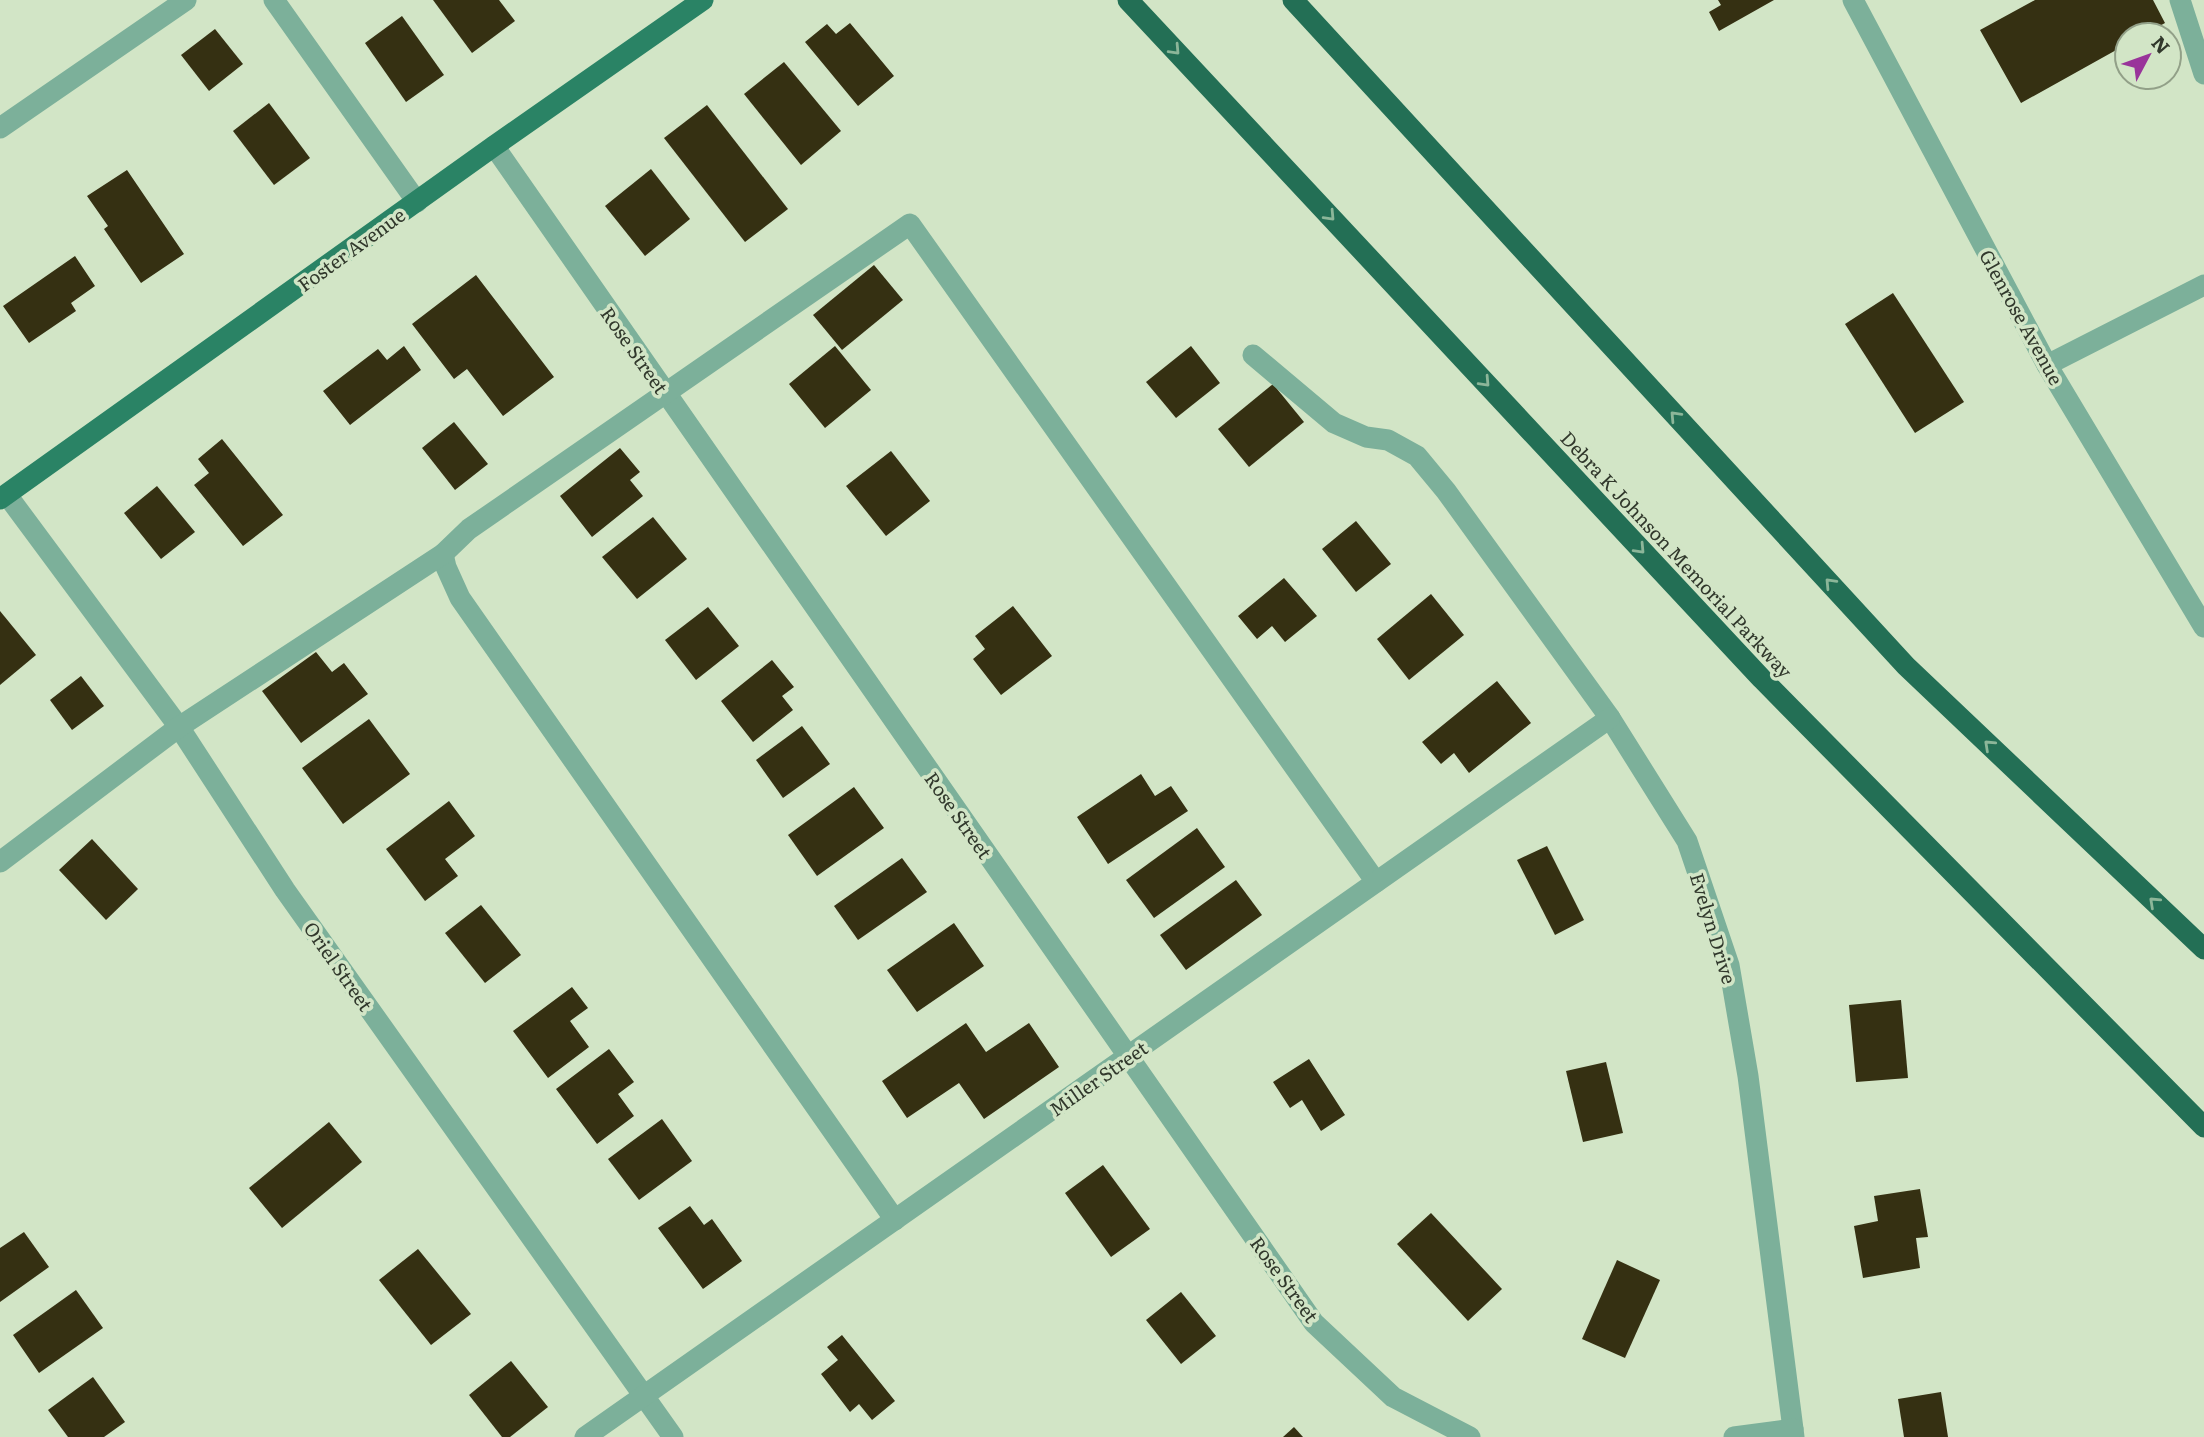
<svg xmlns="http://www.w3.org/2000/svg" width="2204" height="1437" viewBox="0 0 2204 1437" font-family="Literata,serif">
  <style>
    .building { fill: #353012 }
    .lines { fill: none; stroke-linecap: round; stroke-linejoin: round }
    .minor { stroke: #7cb09a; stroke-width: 21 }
    .major { stroke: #2a8365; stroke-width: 21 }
    .highway { stroke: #236f55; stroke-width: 21 }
    .oneway { stroke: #8cb699 }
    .labels { text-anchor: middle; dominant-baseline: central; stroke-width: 7; stroke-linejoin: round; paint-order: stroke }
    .street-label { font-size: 19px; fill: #31382c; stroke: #d2e5c6 }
  </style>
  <rect width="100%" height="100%" fill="#d2e5c6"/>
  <g class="building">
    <path d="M 433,0 L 499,0 L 515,21 L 472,53 Z"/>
    <path d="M 1718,0 L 1774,0 L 1719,31 L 1709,12 L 1721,5 Z"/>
    <path d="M 2035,0 L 2153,0 L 2165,23 L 2143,35 L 2127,35 L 2127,44 L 2021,103 L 1980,30 Z"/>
    <path d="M 402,16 L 444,75 L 406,102 L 365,43 Z"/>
    <path d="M 850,23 L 894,76 L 858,106 L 805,42 L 827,24 L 836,34 Z"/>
    <path d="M 215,29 L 243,64 L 209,91 L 181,55 Z"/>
    <path d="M 784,62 L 841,131 L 801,165 L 744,94 Z"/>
    <path d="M 269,103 L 310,158 L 274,185 L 233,131 Z"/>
    <path d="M 707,105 L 788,209 L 745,242 L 664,138 Z"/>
    <path d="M 651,169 L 690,219 L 645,256 L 605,206 Z"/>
    <path d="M 127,170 L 184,254 L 141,283 L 104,229 L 108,226 L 87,196 Z"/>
    <path d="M 75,256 L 95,286 L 71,303 L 76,311 L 29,343 L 3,306 Z"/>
    <path d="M 874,265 L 903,300 L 842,350 L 813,315 Z"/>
    <path d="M 476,275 L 554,377 L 503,416 L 467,369 L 454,379 L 412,324 Z"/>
    <path d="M 1893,293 L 1964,402 L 1915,433 L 1845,324 Z"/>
    <path d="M 404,346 L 421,370 L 350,425 L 323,391 L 378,349 L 387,360 Z"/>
    <path d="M 835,346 L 871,390 L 825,428 L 789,384 Z"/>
    <path d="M 1191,346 L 1220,383 L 1176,418 L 1146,382 Z"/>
    <path d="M 1273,384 L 1304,422 L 1249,467 L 1218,429 Z"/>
    <path d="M 454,422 L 488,464 L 455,490 L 422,448 Z"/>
    <path d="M 222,439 L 283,515 L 243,546 L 194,485 L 209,473 L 198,459 Z"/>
    <path d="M 620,448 L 640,472 L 630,480 L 643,496 L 592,537 L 560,496 Z"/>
    <path d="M 891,451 L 930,501 L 886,536 L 846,486 Z"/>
    <path d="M 157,486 L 195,532 L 161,559 L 124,513 Z"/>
    <path d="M 653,517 L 687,559 L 637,599 L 602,557 Z"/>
    <path d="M 1356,521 L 1391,564 L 1356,592 L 1322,549 Z"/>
    <path d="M 1284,578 L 1317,616 L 1285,642 L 1272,626 L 1257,639 L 1238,616 Z"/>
    <path d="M 1431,594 L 1464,635 L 1409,680 L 1377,639 Z"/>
    <path d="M 1013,606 L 1052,656 L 1001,695 L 973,659 L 985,649 L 975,636 Z"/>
    <path d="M 708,607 L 739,646 L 696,680 L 665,640 Z"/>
    <path d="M 0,611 L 36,655 L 0,685 Z"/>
    <path d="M 316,652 L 332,672 L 344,663 L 368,694 L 301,743 L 262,691 Z"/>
    <path d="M 772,660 L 794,687 L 782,696 L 793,710 L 753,742 L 721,701 Z"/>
    <path d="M 81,676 L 104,706 L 72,730 L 50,700 Z"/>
    <path d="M 1497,681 L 1531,723 L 1469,773 L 1454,753 L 1441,764 L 1422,742 Z"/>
    <path d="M 369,719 L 410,774 L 343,824 L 302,768 Z"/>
    <path d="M 802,726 L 830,764 L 783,798 L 756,760 Z"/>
    <path d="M 1141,774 L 1155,796 L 1171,786 L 1188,811 L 1108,864 L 1077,817 Z"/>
    <path d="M 854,787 L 884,828 L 817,876 L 788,835 Z"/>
    <path d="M 449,801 L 475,836 L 445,859 L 458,876 L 425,901 L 386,849 Z"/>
    <path d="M 1197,828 L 1225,867 L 1154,918 L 1126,880 Z"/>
    <path d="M 92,839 L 138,889 L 106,920 L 59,870 Z"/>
    <path d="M 1547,846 L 1584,920 L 1555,935 L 1517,860 Z"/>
    <path d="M 902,858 L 927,892 L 858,940 L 834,906 Z"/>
    <path d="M 1236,880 L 1262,915 L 1186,970 L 1160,935 Z"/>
    <path d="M 481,905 L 521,955 L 485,983 L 445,933 Z"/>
    <path d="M 954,923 L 984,966 L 917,1012 L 887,970 Z"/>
    <path d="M 572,987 L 588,1008 L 570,1021 L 589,1047 L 548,1078 L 513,1031 Z"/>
    <path d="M 1901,1000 L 1908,1078 L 1856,1082 L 1849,1005 Z"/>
    <path d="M 966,1023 L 986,1052 L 1029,1023 L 1059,1067 L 984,1119 L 959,1083 L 907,1118 L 882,1081 Z"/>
    <path d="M 609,1049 L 634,1082 L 618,1094 L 634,1116 L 597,1144 L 556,1089 Z"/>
    <path d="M 1309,1059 L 1345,1115 L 1321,1131 L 1302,1100 L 1290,1108 L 1273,1082 Z"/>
    <path d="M 1606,1062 L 1623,1133 L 1583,1142 L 1566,1071 Z"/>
    <path d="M 662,1119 L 692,1161 L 639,1200 L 608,1159 Z"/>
    <path d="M 329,1122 L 362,1162 L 282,1228 L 249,1188 Z"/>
    <path d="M 1103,1165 L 1150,1229 L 1111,1257 L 1065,1193 Z"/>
    <path d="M 1920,1189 L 1928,1237 L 1916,1238 L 1920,1268 L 1863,1278 L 1854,1226 L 1878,1221 L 1874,1196 Z"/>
    <path d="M 690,1206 L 704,1225 L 712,1219 L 742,1261 L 703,1289 L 658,1228 Z"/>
    <path d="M 1431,1213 L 1502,1289 L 1468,1321 L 1397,1244 Z"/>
    <path d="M 24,1232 L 49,1267 L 0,1302 L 0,1248 Z"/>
    <path d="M 418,1249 L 471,1314 L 431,1345 L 379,1280 Z"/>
    <path d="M 1617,1260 L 1660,1280 L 1625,1358 L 1582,1339 Z"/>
    <path d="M 76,1290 L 103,1328 L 39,1373 L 13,1335 Z"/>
    <path d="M 1181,1292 L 1216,1336 L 1181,1364 L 1146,1320 Z"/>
    <path d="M 842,1335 L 895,1401 L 872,1420 L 859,1404 L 850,1412 L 821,1374 L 838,1360 L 827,1347 Z"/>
    <path d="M 511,1361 L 548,1407 L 510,1437 L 502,1437 L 469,1395 Z"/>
    <path d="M 93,1377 L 125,1422 L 104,1437 L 68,1437 L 48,1410 Z"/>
    <path d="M 1941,1392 L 1948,1437 L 1904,1437 L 1898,1399 Z"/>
    <path d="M 1294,1427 L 1303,1437 L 1283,1437 Z"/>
  </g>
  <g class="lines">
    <g class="minor">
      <path d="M 274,0 L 417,202"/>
      <path d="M 1853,0 L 2047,365 L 2204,627"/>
      <path d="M 2180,0 L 2204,74"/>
      <path d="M 0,128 L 186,0"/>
      <path d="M 494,146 L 1314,1323 L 1393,1397 L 1470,1437"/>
      <path d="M 1253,355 L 1334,423 L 1366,437 L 1388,440 L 1417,456 L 1446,491 L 1610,718 L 1687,841 L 1729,965 L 1748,1076 L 1794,1437"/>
      <path d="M 2047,365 L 2204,285"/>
      <path d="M 7,495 L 179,727 L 285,890 L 673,1437"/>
      <path d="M 443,554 L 446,567 L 460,598 L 895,1220"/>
      <path d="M 0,862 L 179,727 L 443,554 L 469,529 L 910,224 L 1376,882"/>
      <path d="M 585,1437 L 1610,718"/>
      <path d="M 1734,1437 L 1793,1429"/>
    </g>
    <path class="major" d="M 0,499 L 494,146 L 703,0"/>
    <g class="highway">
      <path d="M 1128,0 L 1762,679 L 2204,1127"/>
      <path d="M 1293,0 L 1906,666 L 2204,949"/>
    </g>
  </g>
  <defs><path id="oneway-chevron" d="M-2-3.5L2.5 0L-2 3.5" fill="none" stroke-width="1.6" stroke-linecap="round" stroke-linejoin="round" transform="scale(1.75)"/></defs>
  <g class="oneway">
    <use href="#oneway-chevron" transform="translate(1175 50) rotate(47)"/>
    <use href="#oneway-chevron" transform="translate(1330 216) rotate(47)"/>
    <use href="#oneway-chevron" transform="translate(1485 382) rotate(47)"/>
    <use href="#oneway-chevron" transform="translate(1675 416) rotate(-133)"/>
    <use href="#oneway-chevron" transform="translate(1640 549) rotate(47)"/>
    <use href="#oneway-chevron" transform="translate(1830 583) rotate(-133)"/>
    <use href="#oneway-chevron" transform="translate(1989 745) rotate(-137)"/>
    <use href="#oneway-chevron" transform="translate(2154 902) rotate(-137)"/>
  </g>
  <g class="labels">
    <g class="street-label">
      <text transform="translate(351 249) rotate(-36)">Foster Avenue</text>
      <text transform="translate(2022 317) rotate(61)">Glenrose Avenue</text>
      <text transform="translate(635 350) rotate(55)">Rose Street</text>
      <text transform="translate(1677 554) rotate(47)">Debra K Johnson Memorial Parkway</text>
      <text transform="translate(959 815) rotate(55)">Rose Street</text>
      <text transform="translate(1714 928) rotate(73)">Evelyn Drive</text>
      <text transform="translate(339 966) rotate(55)">Oriel Street</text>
      <text transform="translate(1098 1078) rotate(-35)">Miller Street</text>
      <text transform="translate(1285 1279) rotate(54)">Rose Street</text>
    </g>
  </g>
  <g transform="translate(2148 56) rotate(49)"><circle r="33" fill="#d2e5c6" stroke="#92a088" stroke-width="2"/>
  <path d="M0-5L12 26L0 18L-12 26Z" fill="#99349a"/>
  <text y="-10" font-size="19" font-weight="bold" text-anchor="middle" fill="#31382c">N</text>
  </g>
</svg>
